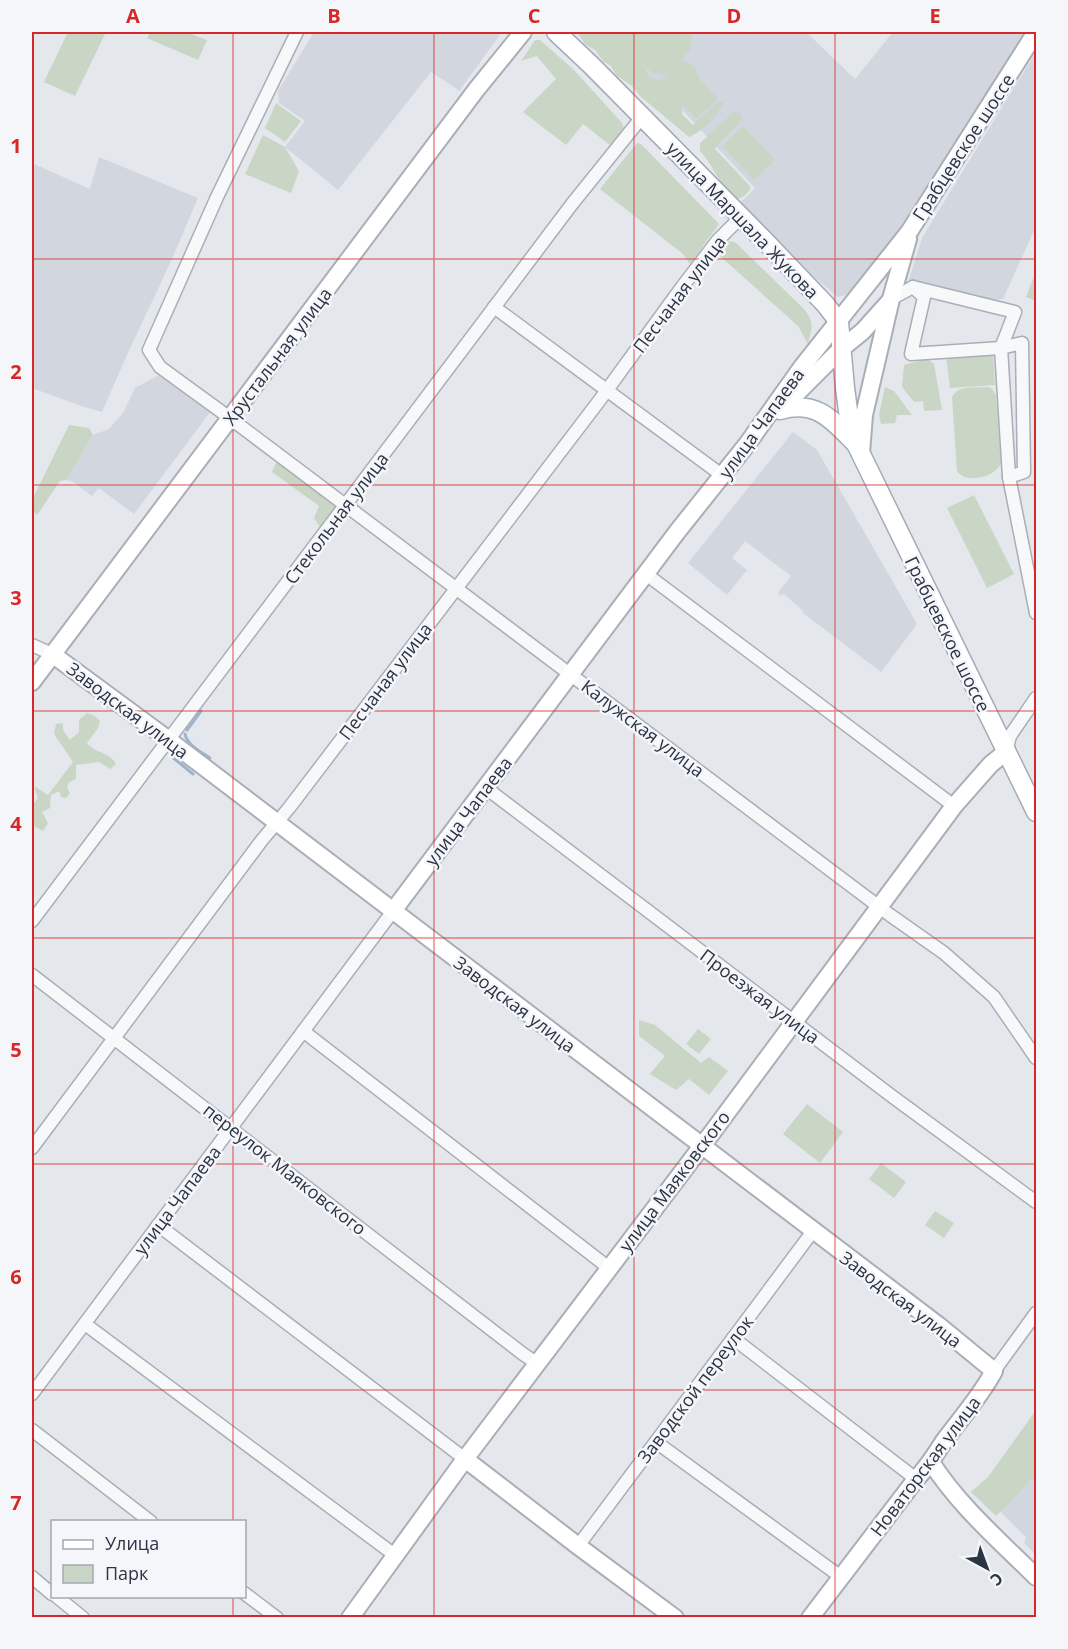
<svg xmlns="http://www.w3.org/2000/svg" width="1068" height="1649" viewBox="0 0 1068 1649" font-family="'Open Sans',sans-serif">
  <style>
    .built { fill: #d2d6de }
    .green { fill: #c9d6c5; fill-rule: evenodd }
    .lines { fill: none; stroke-linecap: round; stroke-linejoin: round }
    .stream { stroke: #9fb4cc; stroke-width: 3 }
    .street-casing { stroke: #a9aeb7; stroke-width: 15 }
    .secondary-casing { stroke: #a9aeb7; stroke-width: 20 }
    .primary-casing { stroke: #a3abb8; stroke-width: 21 }
    .street { stroke: #f7f8fa; stroke-width: 12 }
    .secondary { stroke: #fff; stroke-width: 16 }
    .primary { stroke: #fff; stroke-width: 18 }
    .grid { fill: none; stroke: #d62828; stroke-width: 1.5; stroke-opacity: 0.55 }
    .labels { text-anchor: middle; dominant-baseline: central; stroke-width: 5; stroke-linejoin: round; paint-order: stroke }
    .street-label { font-size: 18px; fill: #2b3445; stroke: #f4f6f9 }
    .neatline { fill: none; stroke: #d62828; stroke-width: 2 }
    .grid-label { font-size: 20px; text-anchor: middle; font-weight: bold; fill: #d62828 }
  </style>
  <rect width="100%" height="100%" fill="#e4e7ec"/>
  <g class="built">
    <path d="M 314,32 L 502,32 L 462,87 L 460,91 L 431,72 L 338,190 L 285,147 L 305,121 L 279,103 L 278,91 Z"/>
    <path d="M 609,32 L 806,32 L 855,79 L 893,32 L 1026,32 L 891,241 L 854,289 L 846,295 L 838,297 L 805,269 L 740,203 L 755,188 Z"/>
    <path d="M 1036,52 L 1036,226 L 1003,299 L 978,301 L 908,283 L 922,238 Z"/>
    <path d="M 99,157 L 198,198 L 171,261 L 126,357 L 102,412 L 81,406 L 32,388 L 32,163 L 90,189 Z"/>
    <path d="M 161,374 L 211,411 L 134,514 L 99,488 L 92,496 L 72,481 L 66,480 L 93,435 L 109,429 L 123,413 L 135,388 Z"/>
    <path d="M 793,432 L 817,450 L 917,624 L 881,672 L 803,613 L 803,611 L 784,594 L 781,596 L 778,593 L 791,576 L 745,541 L 732,558 L 747,570 L 727,595 L 688,563 Z"/>
    <path d="M 1036,1437 L 1036,1555 L 1024,1543 L 1026,1537 L 1000,1511 L 1032,1479 Z"/>
  </g>
  <g class="green">
    <path d="M 68,32 L 106,32 L 75,96 L 44,82 Z"/>
    <path d="M 150,32 L 186,32 L 207,40 L 198,60 L 147,38 Z"/>
    <path d="M 577,32 L 687,32 L 692,36 L 690,50 L 681,60 L 690,64 L 697,70 L 697,76 L 718,99 L 696,119 L 682,104 L 682,114 L 693,125 L 717,103 L 724,102 C 721,113 700,133 689,137 L 640,96 L 632,86 L 616,75 L 611,66 L 603,61 L 595,50 L 585,44 ZM 644,65 L 652,73 L 667,74 L 661,80 C 651,80 647,74 644,65 Z"/>
    <path d="M 535,40 L 540,40 L 574,70 L 622,123 L 624,128 L 612,143 L 610,145 L 583,124 L 566,145 L 523,112 L 556,79 L 537,56 L 521,61 Z"/>
    <path d="M 276,103 L 301,121 L 285,142 L 265,128 Z"/>
    <path d="M 734,112 L 741,114 L 742,120 L 718,144 L 715,149 L 749,185 L 751,189 L 744,196 L 738,199 C 720,188 714,166 700,151 L 700,143 Z"/>
    <path d="M 743,126 L 775,160 L 754,180 L 722,146 Z"/>
    <path d="M 263,135 L 285,147 L 299,171 L 291,193 L 245,174 Z"/>
    <path d="M 637,143 L 641,144 L 719,224 L 690,264 L 683,254 L 600,189 Z"/>
    <path d="M 728,241 L 735,242 L 804,309 C 815,323 812,327 808,344 L 798,326 L 720,256 Z"/>
    <path d="M 1036,271 L 1036,301 L 1026,297 Z"/>
    <path d="M 993,353 L 995,385 L 950,388 L 946,356 Z"/>
    <path d="M 927,359 L 934,364 L 942,410 L 924,411 L 923,401 L 914,402 L 902,387 L 904,365 Z"/>
    <path d="M 885,387 L 894,391 L 912,415 L 897,415 L 895,423 L 881,424 L 879,415 Z"/>
    <path d="M 988,387 L 992,389 L 996,395 L 1001,463 C 996,478 965,484 957,471 L 952,397 C 959,384 975,388 988,387 Z"/>
    <path d="M 69,425 L 89,428 L 93,435 L 66,480 L 60,481 L 37,515 L 32,510 L 32,500 Z"/>
    <path d="M 276,463 L 288,464 L 336,502 L 339,509 L 326,525 L 320,527 L 314,518 L 319,506 L 272,472 Z"/>
    <path d="M 974,495 L 1014,574 L 987,588 L 947,508 Z"/>
    <path d="M 87,713 L 95,716 L 100,721 L 98,728 L 87,743 C 94,753 110,752 116,764 L 110,769 L 99,762 L 76,765 L 76,779 L 69,782 L 67,787 L 70,793 L 66,798 L 61,797 L 59,791 L 51,795 L 50,808 L 42,812 L 48,823 L 43,831 L 32,825 L 32,805 L 38,798 L 34,786 L 48,795 L 73,762 L 54,734 L 56,724 L 63,723 L 63,730 L 70,740 L 79,732 L 79,720 Z"/>
    <path d="M 639,1020 L 655,1025 L 701,1063 L 709,1057 L 728,1071 L 709,1095 L 689,1079 L 676,1090 L 650,1074 L 665,1056 L 639,1036 Z"/>
    <path d="M 698,1029 L 711,1039 L 699,1054 L 686,1044 Z"/>
    <path d="M 807,1104 L 843,1132 L 820,1163 L 783,1134 Z"/>
    <path d="M 881,1163 L 906,1182 L 894,1198 L 869,1179 Z"/>
    <path d="M 935,1211 L 954,1223 L 944,1238 L 925,1225 Z"/>
    <path d="M 1036,1410 L 1036,1482 L 1032,1479 L 996,1516 L 971,1492 L 988,1477 Z"/>
  </g>
  <g class="lines">
    <g class="stream">
      <path d="M 187,730 L 201,711"/>
      <path d="M 185,734 C 187,745 201,752 210,758"/>
      <path d="M 171,756 L 193,774"/>
    </g>
    <g class="street-casing">
      <g id="street">
        <path d="M 297,32 L 217,197 L 149,350 L 160,367 L 219,410 L 890,915 L 944,953 L 994,997 L 1036,1058"/>
        <path d="M 913,287 L 1015,312 L 1001,348 L 1009,477 L 1036,613"/>
        <path d="M 891,299 L 913,287 L 924,297 L 911,354 L 1001,348 L 1022,343 L 1024,472 L 1009,477"/>
        <path d="M 494,307 L 723,476"/>
        <path d="M 646,574 L 954,806"/>
        <path d="M 32,645 L 52,654"/>
        <path d="M 1006,752 L 1010,736 L 1036,698"/>
        <path d="M 486,788 L 893,1097 L 1036,1202"/>
        <path d="M 32,921 L 572,204 L 642,117"/>
        <path d="M 32,975 L 523,1354 L 538,1364"/>
        <path d="M 303,1031 L 609,1268"/>
        <path d="M 32,1148 L 262,840 L 289,808 L 599,401 L 682,287 L 718,240 L 741,217"/>
        <path d="M 158,1225 L 465,1459"/>
        <path d="M 85,1324 L 396,1556"/>
        <path d="M 733,1338 L 916,1479"/>
        <path d="M 994,1371 L 1036,1313"/>
        <path d="M 32,1394 L 393,911"/>
        <path d="M 32,1430 L 151,1522"/>
        <path d="M 656,1442 L 841,1577"/>
        <path d="M 578,1546 L 813,1231"/>
        <path d="M 32,1577 L 52,1594"/>
        <path d="M 244,1593 L 277,1618"/>
        <path d="M 56,1596 L 83,1618"/>
      </g>
    </g>
    <g class="secondary-casing">
      <g id="secondary">
        <path d="M 786,404 L 841,349 L 863,331 L 889,302"/>
        <path d="M 861,453 L 864,415 L 891,299 L 908,239"/>
        <path d="M 52,654 L 162,735 L 938,1325 L 994,1371 C 980,1397 961,1418 944,1441 C 935,1455 927,1468 916,1479 L 810,1618"/>
        <path d="M 32,682 L 476,90 L 523,32"/>
        <path d="M 393,911 L 677,532 L 748,443 L 802,367 L 909,232 L 1036,32"/>
        <path d="M 465,1459 L 578,1546 L 675,1618"/>
        <path d="M 931,1462 C 959,1506 1000,1541 1036,1577"/>
        <path d="M 350,1618 L 465,1459 L 714,1130 L 954,806 L 991,764 L 1006,752"/>
      </g>
    </g>
    <g class="primary-casing">
      <g id="primary">
        <path d="M 556,32 L 591,65 L 763,239 L 825,304 L 839,322 L 845,388 L 849,418 L 857,446 L 1036,812"/>
        <path d="M 780,410 C 817,399 833,421 857,445"/>
      </g>
    </g>
    <use href="#street" class="street"/>
    <use href="#secondary" class="secondary"/>
    <use href="#primary" class="primary"/>
  </g>
  <path class="grid" d="M 233,32 L 233,1522M 434,32 L 434,1618M 634,32 L 634,1618M 835,32 L 835,1618M 32,259 L 1036,259M 32,485 L 1036,485M 32,711 L 1036,711M 32,938 L 1036,938M 32,1164 L 1036,1164M 32,1390 L 1036,1390M 233,1596 L 233,1618"/>
  <g class="labels">
    <g class="street-label">
      <text transform="translate(963 147) rotate(-57)">Грабцевское шоссе</text>
      <text transform="translate(743 220) rotate(46)">улица Маршала Жукова</text>
      <text transform="translate(679 294) rotate(-53)">Песчаная улица</text>
      <text transform="translate(277 356) rotate(-53)">Хрустальная улица</text>
      <text transform="translate(761 423) rotate(-54)">улица Чапаева</text>
      <text transform="translate(336 518) rotate(-53)">Стекольная улица</text>
      <text transform="translate(948 634) rotate(64)">Грабцевское шоссе</text>
      <text transform="translate(385 681) rotate(-53)">Песчаная улица</text>
      <text transform="translate(128 710) rotate(37)">Заводская улица</text>
      <text transform="translate(643 728) rotate(37)">Калужская улица</text>
      <text transform="translate(468 811) rotate(-53)">улица Чапаева</text>
      <text transform="translate(760 996) rotate(37)">Проезжая улица</text>
      <text transform="translate(515 1004) rotate(37)">Заводская улица</text>
      <text transform="translate(285 1169) rotate(38)">переулок Маяковского</text>
      <text transform="translate(674 1181) rotate(-53)">улица Маяковского</text>
      <text transform="translate(177 1200) rotate(-53)">улица Чапаева</text>
      <text transform="translate(901 1299) rotate(37)">Заводская улица</text>
      <text transform="translate(695 1389) rotate(-53)">Заводской переулок</text>
      <text transform="translate(925 1466) rotate(-53)">Новаторская улица</text>
    </g>
  </g>
  <rect width="1068" height="1649" fill="none" stroke="#f4f6f9" stroke-width="66"/>
  <rect x="51" y="1520" width="195" height="78" fill="#f4f6f9" stroke="#a4a8b1" stroke-width="1.5"/>
  <rect x="63" y="1540" width="30" height="9" fill="#ffffff" stroke="#a4a8b1" stroke-width="1.5"/>
  <text x="105" y="1550" font-size="18" fill="#2b3445">Улица</text>
  <rect x="63" y="1565" width="30" height="18" fill="#c9d6c5" stroke="#a4a8b1" stroke-width="1.5"/>
  <text x="105" y="1580" font-size="18" fill="#2b3445">Парк</text>
  <g transform="translate(987 1568) rotate(139)" stroke="#f4f6f9" stroke-width="4.5" paint-order="stroke">
  <path d="M0-4.5L10 22L0 15L-10 22Z" fill="#2b3445"/>
  <text y="-9" font-size="16" font-weight="bold" text-anchor="middle" fill="#2b3445">С</text>
  </g>
  <rect x="33" y="33" width="1002" height="1583" class="neatline"/>
  <g class="grid-label">
    <text x="133" y="23">A</text>
    <text x="334" y="23">B</text>
    <text x="534" y="23">C</text>
    <text x="734" y="23">D</text>
    <text x="935" y="23">E</text>
    <text x="16" y="153">1</text>
    <text x="16" y="379">2</text>
    <text x="16" y="605">3</text>
    <text x="16" y="831">4</text>
    <text x="16" y="1057">5</text>
    <text x="16" y="1284">6</text>
    <text x="16" y="1510">7</text>
  </g>
</svg>
